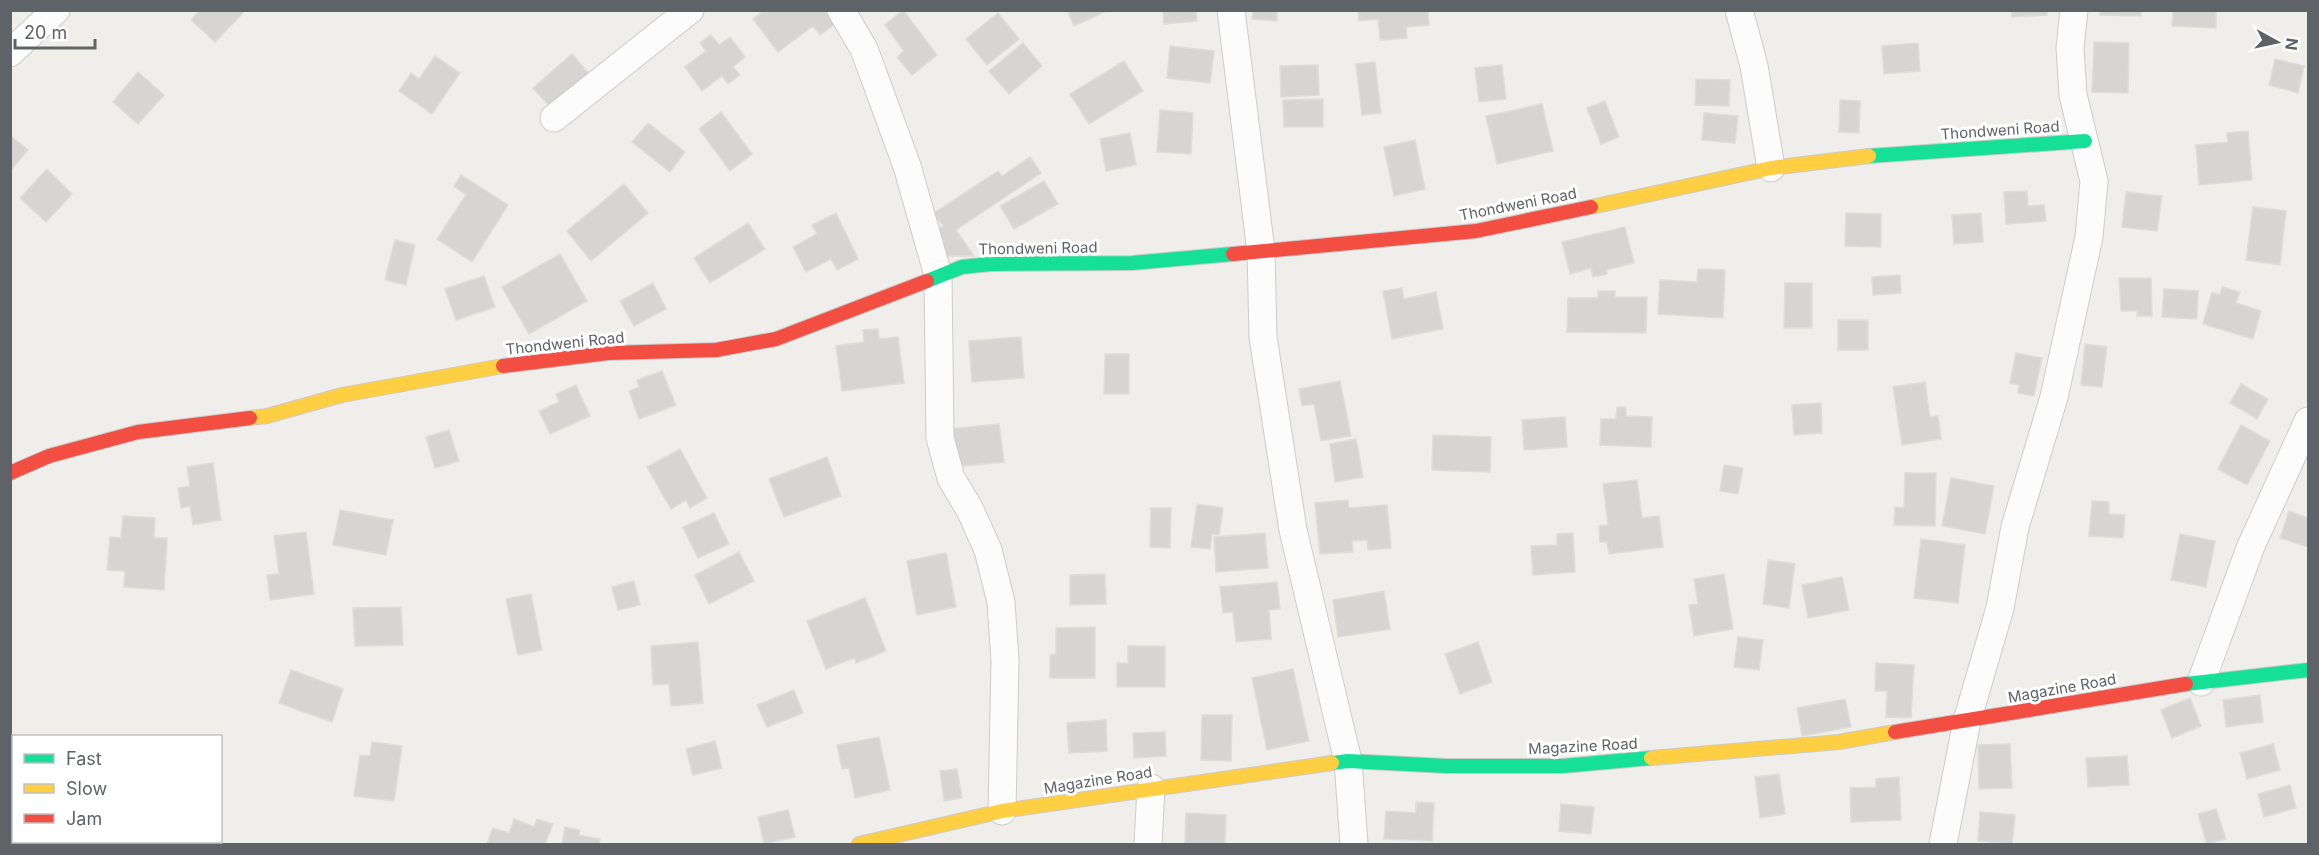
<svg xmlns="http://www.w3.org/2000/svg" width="2319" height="855" viewBox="0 0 2319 855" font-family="Inter,sans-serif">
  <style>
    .building { fill: #d6d5d3; stroke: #deddd9; stroke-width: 1.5 }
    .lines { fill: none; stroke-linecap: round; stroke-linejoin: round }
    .street-casing { stroke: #cbcccc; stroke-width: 29 }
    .fast-casing { stroke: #cacacb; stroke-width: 16 }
    .slow-casing { stroke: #cacacb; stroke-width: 16 }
    .jam-casing { stroke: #cacacb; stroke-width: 16 }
    .street { stroke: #fdfcfc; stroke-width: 27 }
    .fast { stroke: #16e098; stroke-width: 14 }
    .slow { stroke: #ffcf43; stroke-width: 14 }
    .jam { stroke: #f24e42; stroke-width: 14 }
    .labels { text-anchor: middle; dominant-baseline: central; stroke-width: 6; stroke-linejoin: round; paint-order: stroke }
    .street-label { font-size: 15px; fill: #5f6368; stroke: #fff }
  </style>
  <rect width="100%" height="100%" fill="#efeeea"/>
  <g class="building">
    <path d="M 200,10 L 241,10 L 243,13 L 215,42 L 191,20 Z"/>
    <path d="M 764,10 L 832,10 L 840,20 L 820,35 L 813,26 L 778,52 L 753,19 Z"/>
    <path d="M 903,10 L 937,55 L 912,75 L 897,57 L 904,51 L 885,25 Z"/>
    <path d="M 1067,10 L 1109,10 L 1074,26 Z"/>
    <path d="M 1163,10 L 1196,10 L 1197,21 L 1164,24 Z"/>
    <path d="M 1253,10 L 1277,10 L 1277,21 L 1252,19 Z"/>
    <path d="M 1358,10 L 1428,10 L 1429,25 L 1406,27 L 1407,38 L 1380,40 L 1378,19 L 1359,21 Z"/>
    <path d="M 2011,10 L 2047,10 L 2047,15 L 2012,17 Z"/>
    <path d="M 2101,10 L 2141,10 L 2141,16 L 2100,15 Z"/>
    <path d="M 2173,10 L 2216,10 L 2216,28 L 2172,26 Z"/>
    <path d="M 998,13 L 1019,39 L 987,65 L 966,39 Z"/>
    <path d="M 711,35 L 719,45 L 730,37 L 745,57 L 733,67 L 740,75 L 728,84 L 722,76 L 702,91 L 685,67 L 706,51 L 700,43 Z"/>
    <path d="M 2094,42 L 2129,43 L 2128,93 L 2092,92 Z"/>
    <path d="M 1023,43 L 1042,66 L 1009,94 L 989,71 Z"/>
    <path d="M 1918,43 L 1920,71 L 1884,74 L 1882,46 Z"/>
    <path d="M 1170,46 L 1214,51 L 1210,83 L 1167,78 Z"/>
    <path d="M 572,54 L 591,76 L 560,118 L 533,88 Z"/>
    <path d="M 435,56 L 460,73 L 432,114 L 399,91 L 411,73 L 419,79 Z"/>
    <path d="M 2275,59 L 2304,66 L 2298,93 L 2269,85 Z"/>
    <path d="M 1124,61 L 1143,91 L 1089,124 L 1070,94 Z"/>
    <path d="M 1375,62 L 1381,113 L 1362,115 L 1356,64 Z"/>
    <path d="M 1318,65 L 1319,95 L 1281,97 L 1280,66 Z"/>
    <path d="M 1502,65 L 1506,99 L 1479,102 L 1475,68 Z"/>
    <path d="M 138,72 L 164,95 L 138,124 L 113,102 Z"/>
    <path d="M 1696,79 L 1730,80 L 1729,106 L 1695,105 Z"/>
    <path d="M 1323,99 L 1323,127 L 1284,127 L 1283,100 Z"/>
    <path d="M 1840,100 L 1860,101 L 1859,133 L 1839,132 Z"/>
    <path d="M 1605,101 L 1619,137 L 1601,144 L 1587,108 Z"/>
    <path d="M 1542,104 L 1553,151 L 1497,164 L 1486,116 Z"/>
    <path d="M 1160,110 L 1193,113 L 1191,154 L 1157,152 Z"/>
    <path d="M 721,112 L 752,154 L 730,171 L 699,129 Z"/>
    <path d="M 1704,113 L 1738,116 L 1735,143 L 1702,140 Z"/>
    <path d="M 648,123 L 685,152 L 670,172 L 632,142 Z"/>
    <path d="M 2248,131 L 2252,180 L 2199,185 L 2196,145 L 2228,142 L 2227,133 Z"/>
    <path d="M 1130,133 L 1136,165 L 1106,171 L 1100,139 Z"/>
    <path d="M 10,135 L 28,150 L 10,171 Z"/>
    <path d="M 1415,140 L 1425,189 L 1394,196 L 1384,147 Z"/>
    <path d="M 1030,157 L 1041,173 L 956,230 L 974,256 L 946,256 L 939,245 L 944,241 L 937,230 L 943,226 L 934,213 L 998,171 L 1002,176 Z"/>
    <path d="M 47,169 L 72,194 L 46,222 L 20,198 Z"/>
    <path d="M 461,175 L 508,205 L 472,262 L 437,239 L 466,195 L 454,186 Z"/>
    <path d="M 1044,181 L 1058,204 L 1014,229 L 1000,206 Z"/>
    <path d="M 624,184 L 648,213 L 591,261 L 567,231 Z"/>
    <path d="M 2027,191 L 2028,206 L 2044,205 L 2046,221 L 2006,224 L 2004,192 Z"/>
    <path d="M 2126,192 L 2162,196 L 2157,231 L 2122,227 Z"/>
    <path d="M 2253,207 L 2286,211 L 2280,265 L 2246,260 Z"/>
    <path d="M 836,213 L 858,259 L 837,270 L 831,259 L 806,272 L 793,247 L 817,234 L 812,225 Z"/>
    <path d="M 1846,213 L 1881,214 L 1881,247 L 1845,246 Z"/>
    <path d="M 1981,213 L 1983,242 L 1954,244 L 1952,215 Z"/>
    <path d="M 748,223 L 765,249 L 710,283 L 694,258 Z"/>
    <path d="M 1625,227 L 1634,263 L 1606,270 L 1607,274 L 1593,277 L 1591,268 L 1570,274 L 1562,242 Z"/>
    <path d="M 395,240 L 415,245 L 406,285 L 385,280 Z"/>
    <path d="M 560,254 L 587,301 L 529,334 L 502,287 Z"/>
    <path d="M 1698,269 L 1725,270 L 1723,318 L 1658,314 L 1660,280 L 1697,282 Z"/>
    <path d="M 1900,275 L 1901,293 L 1873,295 L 1872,277 Z"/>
    <path d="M 484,276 L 495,307 L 456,320 L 445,289 Z"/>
    <path d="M 2119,278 L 2151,278 L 2152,316 L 2137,316 L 2137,311 L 2121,311 Z"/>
    <path d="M 653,283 L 666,309 L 634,326 L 620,301 Z"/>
    <path d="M 1785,283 L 1812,283 L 1812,328 L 1784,328 Z"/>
    <path d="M 2222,287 L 2240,292 L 2236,303 L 2261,311 L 2253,339 L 2203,324 L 2212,292 L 2220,295 Z"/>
    <path d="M 1402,288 L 1404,299 L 1436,292 L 1443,329 L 1392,339 L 1383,291 Z"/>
    <path d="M 2164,289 L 2198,291 L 2197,319 L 2162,317 Z"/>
    <path d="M 1598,291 L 1615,291 L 1615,297 L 1647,297 L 1646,333 L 1567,332 L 1568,298 L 1598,298 Z"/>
    <rect x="1838" y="320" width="30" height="30"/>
    <path d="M 878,329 L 879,339 L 898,337 L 904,383 L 842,391 L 836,346 L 864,342 L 863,330 Z"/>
    <path d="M 1021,337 L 1024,378 L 972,382 L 969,341 Z"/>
    <path d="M 2085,344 L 2107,347 L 2102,387 L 2081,385 Z"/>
    <path d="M 2016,353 L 2042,358 L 2034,396 L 2018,393 L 2019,385 L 2010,383 Z"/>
    <path d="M 1105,354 L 1129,354 L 1129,394 L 1104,394 Z"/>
    <path d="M 662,371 L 676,405 L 639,419 L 629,391 L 639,387 L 637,380 Z"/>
    <path d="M 1340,381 L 1351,436 L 1321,441 L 1314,404 L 1302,406 L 1299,389 Z"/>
    <path d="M 1925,382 L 1930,417 L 1938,416 L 1941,439 L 1902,445 L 1893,387 Z"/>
    <path d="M 2241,384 L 2268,399 L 2257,419 L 2230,403 Z"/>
    <path d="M 576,385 L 590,416 L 550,434 L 539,411 L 559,402 L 556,394 Z"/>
    <path d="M 1821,403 L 1822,433 L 1794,435 L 1792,405 Z"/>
    <path d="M 1617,407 L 1626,407 L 1626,416 L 1652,417 L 1651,447 L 1600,445 L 1601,419 L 1616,419 Z"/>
    <path d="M 1565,417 L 1567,447 L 1524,450 L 1522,420 Z"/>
    <path d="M 999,424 L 1004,462 L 953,467 L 949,429 Z"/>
    <path d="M 2241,425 L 2270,441 L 2247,485 L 2218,469 Z"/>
    <path d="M 449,430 L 459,461 L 435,468 L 426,437 Z"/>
    <path d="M 1433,435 L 1491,437 L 1490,472 L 1432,470 Z"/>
    <path d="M 1356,439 L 1363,477 L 1335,482 L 1330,444 Z"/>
    <path d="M 680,449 L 707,498 L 690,508 L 686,500 L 671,509 L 647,467 Z"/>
    <path d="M 827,457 L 841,496 L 784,517 L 769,479 Z"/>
    <path d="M 213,463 L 221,520 L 193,525 L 190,506 L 181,508 L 178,488 L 190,486 L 187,467 Z"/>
    <path d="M 1724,465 L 1743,468 L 1738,494 L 1720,491 Z"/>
    <path d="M 1905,473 L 1936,473 L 1935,526 L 1894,525 L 1895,507 L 1904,508 Z"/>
    <path d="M 1951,478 L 1994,486 L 1985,534 L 1942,526 Z"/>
    <path d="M 1637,480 L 1642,518 L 1659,516 L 1663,547 L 1609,554 L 1607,542 L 1600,542 L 1599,526 L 1608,525 L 1603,484 Z"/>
    <path d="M 1348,500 L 1349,508 L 1387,505 L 1391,548 L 1368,550 L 1367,540 L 1352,541 L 1353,552 L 1320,554 L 1315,503 Z"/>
    <path d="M 2092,501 L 2109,502 L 2109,514 L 2125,515 L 2123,538 L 2089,536 Z"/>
    <path d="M 1197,504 L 1223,508 L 1219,535 L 1212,534 L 1210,549 L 1191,547 Z"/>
    <path d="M 1151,508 L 1171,508 L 1170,548 L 1150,547 Z"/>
    <path d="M 340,510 L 393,520 L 386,555 L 333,545 Z"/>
    <path d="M 2289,511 L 2308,518 L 2308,547 L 2280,538 Z"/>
    <path d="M 714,513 L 729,544 L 698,558 L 683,527 Z"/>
    <path d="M 123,516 L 155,518 L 154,538 L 167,538 L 164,590 L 124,587 L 125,571 L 107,570 L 110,537 L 121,538 Z"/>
    <path d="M 306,532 L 314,594 L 270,600 L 267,575 L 279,574 L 274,536 Z"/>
    <path d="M 1265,533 L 1268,568 L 1216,572 L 1214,537 Z"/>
    <path d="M 1573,533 L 1575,572 L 1533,575 L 1531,546 L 1557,545 L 1557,534 Z"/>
    <path d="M 2180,534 L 2215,541 L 2206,587 L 2171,580 Z"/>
    <path d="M 1921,539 L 1965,545 L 1958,603 L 1914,598 Z"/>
    <path d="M 739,552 L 754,581 L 709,604 L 695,575 Z"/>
    <path d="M 946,553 L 956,607 L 917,615 L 907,561 Z"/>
    <path d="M 1768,560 L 1795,564 L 1789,608 L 1763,604 Z"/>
    <path d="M 1105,574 L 1106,604 L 1070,605 L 1070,575 Z"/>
    <path d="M 1724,574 L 1733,629 L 1694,636 L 1689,605 L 1698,604 L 1694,579 Z"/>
    <path d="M 1842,577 L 1849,610 L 1808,618 L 1802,585 Z"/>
    <path d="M 634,581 L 640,605 L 618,610 L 612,587 Z"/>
    <path d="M 1277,582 L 1280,609 L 1269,610 L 1271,639 L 1236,642 L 1233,612 L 1223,613 L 1220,587 Z"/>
    <path d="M 1384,591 L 1390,629 L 1338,637 L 1333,600 Z"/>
    <path d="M 531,594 L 542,650 L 518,655 L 506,599 Z"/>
    <path d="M 865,598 L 886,651 L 856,663 L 854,658 L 826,669 L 807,621 Z"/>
    <path d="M 401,607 L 403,645 L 355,646 L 353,608 Z"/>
    <path d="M 1095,627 L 1095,678 L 1050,678 L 1050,655 L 1056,654 L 1056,628 Z"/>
    <path d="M 1738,637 L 1763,640 L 1759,670 L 1734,667 Z"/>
    <path d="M 698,642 L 703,703 L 671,706 L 669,684 L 653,685 L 651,646 Z"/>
    <path d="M 1478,642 L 1492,682 L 1460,694 L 1445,654 Z"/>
    <path d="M 1128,646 L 1165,646 L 1165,687 L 1117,687 L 1117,663 L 1128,663 Z"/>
    <path d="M 1876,663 L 1914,665 L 1911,718 L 1886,717 L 1887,691 L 1875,691 Z"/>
    <path d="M 1293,669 L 1309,741 L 1267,750 L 1252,678 Z"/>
    <path d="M 291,670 L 343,689 L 332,722 L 279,703 Z"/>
    <path d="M 794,690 L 803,713 L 767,727 L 757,705 Z"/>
    <path d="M 2260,695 L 2263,722 L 2226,727 L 2223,700 Z"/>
    <path d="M 2190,698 L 2201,726 L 2172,738 L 2161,710 Z"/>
    <path d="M 1845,699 L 1851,727 L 1802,736 L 1797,708 Z"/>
    <path d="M 1202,715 L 1232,715 L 1231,761 L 1201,760 Z"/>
    <path d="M 1106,720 L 1107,751 L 1069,753 L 1067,723 Z"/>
    <path d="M 1165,732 L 1166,756 L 1134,758 L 1133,733 Z"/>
    <path d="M 879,737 L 890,790 L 855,798 L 849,768 L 842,769 L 837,745 Z"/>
    <path d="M 715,741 L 722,768 L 693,775 L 686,749 Z"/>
    <path d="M 372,742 L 402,746 L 394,801 L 354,796 L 360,755 L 370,756 Z"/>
    <path d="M 2010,744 L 2012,788 L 1979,789 L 1978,745 Z"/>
    <path d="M 2273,744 L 2280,770 L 2247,779 L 2240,753 Z"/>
    <path d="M 2127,756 L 2129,785 L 2088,787 L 2086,758 Z"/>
    <path d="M 957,769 L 962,798 L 944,801 L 940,771 Z"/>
    <path d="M 1779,774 L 1785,814 L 1760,818 L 1755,777 Z"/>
    <path d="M 1899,777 L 1901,820 L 1851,822 L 1850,788 L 1876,787 L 1876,779 Z"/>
    <path d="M 2290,785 L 2296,808 L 2264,817 L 2258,794 Z"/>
    <path d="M 1416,802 L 1434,803 L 1432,841 L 1384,839 L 1386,811 L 1416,813 Z"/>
    <path d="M 1561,804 L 1594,807 L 1591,834 L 1559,831 Z"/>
    <path d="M 2216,809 L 2226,839 L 2207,844 L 2198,814 Z"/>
    <path d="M 788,810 L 795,837 L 764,844 L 758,817 Z"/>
    <path d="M 1980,812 L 2015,815 L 2012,844 L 1978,841 Z"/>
    <path d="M 1186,813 L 1226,815 L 1225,844 L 1185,844 Z"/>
    <path d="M 514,819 L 534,827 L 537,819 L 553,824 L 545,844 L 487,844 L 493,828 L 509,833 Z"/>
    <path d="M 565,827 L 580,830 L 579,835 L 600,839 L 599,844 L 562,844 Z"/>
  </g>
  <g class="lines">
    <g class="street-casing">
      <g id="street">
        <path d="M 841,10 L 864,49 L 907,166 L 938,275 L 940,438 L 951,478 L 970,510 L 988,550 L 1001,602 L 1005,661 L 1002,811"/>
        <path d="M 1231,10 L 1261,251 L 1263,337 L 1293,530 L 1348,761 L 1354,844"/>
        <path d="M 1739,10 L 1754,66 L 1771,168"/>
        <path d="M 10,53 L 56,10"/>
        <path d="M 554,118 L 690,10"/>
        <path d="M 2201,682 L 2251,546 L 2308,421"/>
        <path d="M 1148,844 L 1151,788"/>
        <path d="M 1943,844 L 1967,721 L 2000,608 L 2015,527 L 2054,397 L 2089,237 L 2094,181 L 2073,95 L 2070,48 L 2074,10"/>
      </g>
    </g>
    <g class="fast-casing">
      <g id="fast">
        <path d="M 1869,156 L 2085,141"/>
        <path d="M 927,281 L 962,267 L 991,264 L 1132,263 L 1233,254"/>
        <path d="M 2186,684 L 2308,670"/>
        <path d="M 1332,763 L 1348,761 L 1446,766 L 1563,766 L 1651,758"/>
      </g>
    </g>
    <g class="slow-casing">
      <g id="slow">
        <path d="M 1591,207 L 1771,168 L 1869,156"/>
        <path d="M 250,418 L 267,416 L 342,395 L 503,366"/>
        <path d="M 1651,758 L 1839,742 L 1895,732"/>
        <path d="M 859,844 L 1002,811 L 1332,763"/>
      </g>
    </g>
    <g class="jam-casing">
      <g id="jam">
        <path d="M 1233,254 L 1476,231 L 1591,207"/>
        <path d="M 503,366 L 608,353 L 716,350 L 776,339 L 927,281"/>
        <path d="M 10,473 L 49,456 L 138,432 L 250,418"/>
        <path d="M 1895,732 L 2186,684"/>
      </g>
    </g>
    <use href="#street" class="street"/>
    <use href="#fast" class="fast"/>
    <use href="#slow" class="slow"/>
    <use href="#jam" class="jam"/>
  </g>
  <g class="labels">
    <g class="street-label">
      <text transform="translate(2000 130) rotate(-4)">Thondweni Road</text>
      <text transform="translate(1518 204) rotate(-11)">Thondweni Road</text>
      <text transform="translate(1038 248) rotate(-1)">Thondweni Road</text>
      <text transform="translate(565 343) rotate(-6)">Thondweni Road</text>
      <text transform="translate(2062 688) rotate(-10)">Magazine Road</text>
      <text transform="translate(1583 746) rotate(-3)">Magazine Road</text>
      <text transform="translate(1098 780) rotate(-9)">Magazine Road</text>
    </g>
  </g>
  <rect width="2319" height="855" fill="none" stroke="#5f6368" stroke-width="24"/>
  <rect x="12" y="735" width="210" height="108" fill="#ffffff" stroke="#bfc1c3" stroke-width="1.5"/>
  <rect x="24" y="754" width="30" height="9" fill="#16e098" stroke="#bfc1c3" stroke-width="1.5"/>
  <text x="66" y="765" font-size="18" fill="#5f6368">Fast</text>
  <rect x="24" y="784" width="30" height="9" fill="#ffcf43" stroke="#bfc1c3" stroke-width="1.5"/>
  <text x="66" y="795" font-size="18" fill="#5f6368">Slow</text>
  <rect x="24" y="814" width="30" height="9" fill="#f24e42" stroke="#bfc1c3" stroke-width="1.5"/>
  <text x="66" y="825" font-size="18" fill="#5f6368">Jam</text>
  <g transform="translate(2277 42) rotate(98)" stroke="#ffffff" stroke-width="4.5" paint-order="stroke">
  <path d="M0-4.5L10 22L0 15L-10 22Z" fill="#5f6368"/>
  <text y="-9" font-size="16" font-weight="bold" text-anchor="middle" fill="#5f6368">N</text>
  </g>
  <path d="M15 39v9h80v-9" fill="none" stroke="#5f6368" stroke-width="3"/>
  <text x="24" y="39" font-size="18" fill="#5f6368" stroke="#ffffff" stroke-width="4.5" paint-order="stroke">20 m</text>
</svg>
